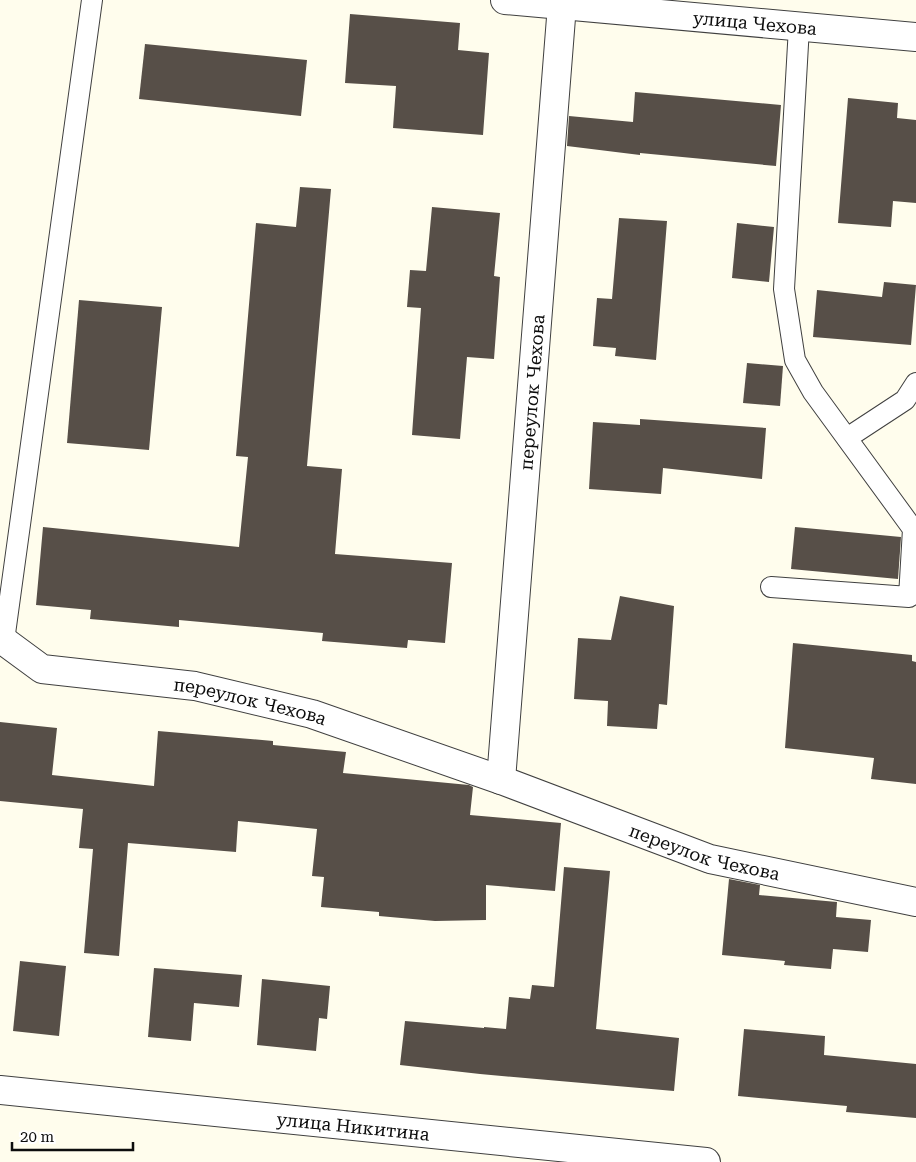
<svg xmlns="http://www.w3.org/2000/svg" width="916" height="1162" viewBox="0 0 916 1162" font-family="'Roboto Serif',serif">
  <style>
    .building { fill: #574f48 }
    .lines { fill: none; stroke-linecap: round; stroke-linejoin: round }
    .service-casing { stroke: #404040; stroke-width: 22 }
    .minor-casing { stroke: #404040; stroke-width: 30 }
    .service { stroke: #fff; stroke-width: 20 }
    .minor { stroke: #fff; stroke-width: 28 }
    .labels { text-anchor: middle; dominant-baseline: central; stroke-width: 5; stroke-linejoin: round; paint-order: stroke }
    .street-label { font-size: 18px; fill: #0d0d0d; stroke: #fff }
  </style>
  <rect width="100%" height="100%" fill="#fffded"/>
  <g class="building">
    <path d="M 350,14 L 460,23 L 458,50 L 489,53 L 483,135 L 393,128 L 396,86 L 345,83 Z"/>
    <path d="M 145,44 L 307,60 L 301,116 L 139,99 Z"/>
    <path d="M 635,92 L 781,105 L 776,166 L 640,153 L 640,155 L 567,146 L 569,116 L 633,122 Z"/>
    <path d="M 848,98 L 898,103 L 897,118 L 916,120 L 916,203 L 893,201 L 891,227 L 838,223 Z"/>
    <path d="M 300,187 L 331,189 L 307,466 L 342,469 L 335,554 L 452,563 L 445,643 L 408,640 L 407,648 L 322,641 L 323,633 L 179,620 L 179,627 L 90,619 L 91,610 L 36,605 L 43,527 L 239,547 L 248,457 L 236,456 L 256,223 L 296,227 Z"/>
    <path d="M 432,207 L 500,213 L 494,276 L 500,277 L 494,359 L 467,357 L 460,439 L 412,435 L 421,308 L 407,307 L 410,270 L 426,271 Z"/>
    <path d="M 619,218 L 667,221 L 656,360 L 615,356 L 616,348 L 593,346 L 597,298 L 612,299 Z"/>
    <path d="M 737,223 L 774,227 L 769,282 L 732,278 Z"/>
    <path d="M 884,282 L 916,285 L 911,345 L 813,337 L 817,290 L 882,297 Z"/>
    <path d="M 79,300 L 162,307 L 149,450 L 67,443 Z"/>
    <path d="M 747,363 L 783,366 L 780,406 L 743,403 Z"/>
    <path d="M 640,419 L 766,428 L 762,479 L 663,468 L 661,494 L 589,489 L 593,422 L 640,425 Z"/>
    <path d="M 795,527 L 901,537 L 898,579 L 791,569 Z"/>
    <path d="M 620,596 L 674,606 L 667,705 L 659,704 L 657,729 L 607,726 L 608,701 L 574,699 L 578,638 L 611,640 Z"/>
    <path d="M 793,643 L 912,655 L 912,661 L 916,662 L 916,784 L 871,779 L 874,758 L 785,748 Z"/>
    <path d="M 0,722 L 57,728 L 52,775 L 154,786 L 158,731 L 273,741 L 273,745 L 346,752 L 343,773 L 469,785 L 473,787 L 470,815 L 561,823 L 555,891 L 486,885 L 486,920 L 435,921 L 379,916 L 379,912 L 321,907 L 324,877 L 312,876 L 317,829 L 238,821 L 236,852 L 128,843 L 119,956 L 84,953 L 93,849 L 79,848 L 83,809 L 0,801 Z"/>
    <path d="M 564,867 L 610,871 L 596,1029 L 679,1038 L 674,1091 L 480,1074 L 400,1065 L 405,1021 L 484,1028 L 484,1027 L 506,1029 L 509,997 L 530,999 L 532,985 L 554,987 Z"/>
    <path d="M 729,879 L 760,885 L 759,895 L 837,902 L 836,917 L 871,920 L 868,952 L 833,949 L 831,969 L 784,965 L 785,961 L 722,955 Z"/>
    <path d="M 20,961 L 66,966 L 59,1036 L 13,1031 Z"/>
    <path d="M 154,968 L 242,975 L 239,1007 L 194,1003 L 191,1041 L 148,1037 Z"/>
    <path d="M 262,979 L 330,986 L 327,1019 L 319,1018 L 316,1051 L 257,1045 Z"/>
    <path d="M 744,1029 L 825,1036 L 824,1055 L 916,1064 L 916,1118 L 846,1112 L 847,1106 L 738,1096 Z"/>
  </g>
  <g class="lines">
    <g class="service-casing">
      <g id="service">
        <path d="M 847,438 L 905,400 L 916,383"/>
        <path d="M 771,587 L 909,597 L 913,529 L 813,392 L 795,360 L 784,289 L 799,27"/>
        <path d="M 4,641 L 92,0"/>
      </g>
    </g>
    <g class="minor-casing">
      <g id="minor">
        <path id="s1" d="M 505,0 L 916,37"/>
        <path id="s2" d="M 0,641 L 4,641 L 42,669 L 195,686 L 312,714 L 501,780 L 710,859 L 916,902"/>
        <path id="s3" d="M 501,780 L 562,5"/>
        <path id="s4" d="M 0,1090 L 706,1162"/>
      </g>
    </g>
    <use href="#service" class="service"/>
    <use href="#minor" class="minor"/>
  </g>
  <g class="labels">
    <g class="street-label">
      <text stroke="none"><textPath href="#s1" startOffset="251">улица Чехова</textPath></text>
      <text stroke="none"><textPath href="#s3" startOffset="389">переулок Чехова</textPath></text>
      <text stroke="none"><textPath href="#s2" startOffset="262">переулок Чехова</textPath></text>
      <text stroke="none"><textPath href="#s2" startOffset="742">переулок Чехова</textPath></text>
      <text stroke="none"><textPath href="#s4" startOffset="355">улица Никитина</textPath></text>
    </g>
  </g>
  <path d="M12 1142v8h121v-8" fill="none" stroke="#0d0d0d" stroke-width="2.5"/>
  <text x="20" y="1142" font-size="15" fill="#0d0d0d" stroke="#ffffff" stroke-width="4" paint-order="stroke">20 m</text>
</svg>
